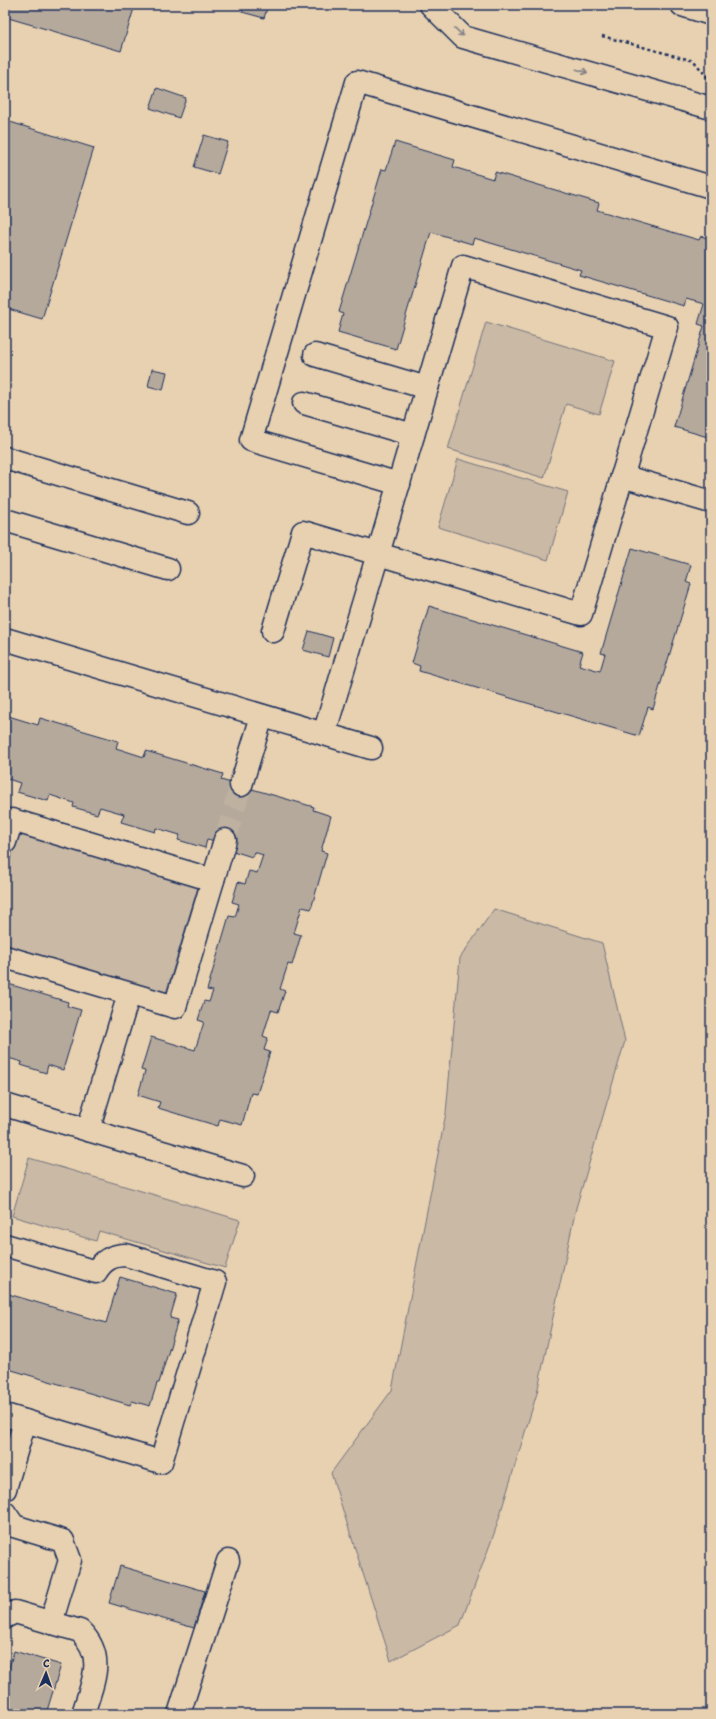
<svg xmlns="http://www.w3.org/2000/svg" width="716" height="1719" viewBox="0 0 716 1719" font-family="'Shantell Sans',sans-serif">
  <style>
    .green { fill: #cab9a4; stroke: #727481 }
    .building { fill: #b5a99c; stroke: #1b2f5e }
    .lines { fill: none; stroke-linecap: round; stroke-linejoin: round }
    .minor-tunnel { stroke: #bfb1a0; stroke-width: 22; stroke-dasharray: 22 11; stroke-linecap: butt }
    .minor-casing { stroke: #1b2f5e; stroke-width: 25 }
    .major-casing { stroke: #1b2f5e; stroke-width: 25 }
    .path { stroke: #1b2f5e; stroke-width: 2.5; stroke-dasharray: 3 3; stroke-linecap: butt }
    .minor { stroke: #e8d1b0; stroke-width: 22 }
    .major { stroke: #e8d1b0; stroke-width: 22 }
    .oneway { stroke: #828087 }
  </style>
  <rect width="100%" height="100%" fill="#e8d1b0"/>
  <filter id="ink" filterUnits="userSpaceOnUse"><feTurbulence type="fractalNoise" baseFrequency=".025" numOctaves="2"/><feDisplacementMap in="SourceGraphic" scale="8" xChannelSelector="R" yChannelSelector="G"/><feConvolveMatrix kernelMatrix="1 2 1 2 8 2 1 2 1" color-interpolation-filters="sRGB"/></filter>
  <g filter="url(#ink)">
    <g class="green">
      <path d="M 486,322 L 615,361 L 599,414 L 566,404 L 544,478 L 448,449 Z"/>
      <path d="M 458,459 L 568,492 L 548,560 L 438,527 Z"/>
      <path d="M 18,834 L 198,887 L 166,993 L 5,945 L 5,876 Z"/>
      <path d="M 494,909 L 602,943 L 625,1041 L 576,1208 L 537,1393 L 495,1531 L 460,1625 L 391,1661 L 331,1473 L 392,1390 L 446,1113 L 460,958 Z"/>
      <path d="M 29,1158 L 240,1220 L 225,1268 L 99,1231 L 96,1241 L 12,1216 Z"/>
    </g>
    <g class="building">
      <path d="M 5,5 L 135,5 L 121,51 L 5,17 Z"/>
      <path d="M 244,5 L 268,5 L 264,18 L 242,12 Z"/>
      <path d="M 157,88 L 186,98 L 179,118 L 150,108 Z"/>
      <path d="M 7,121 L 94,148 L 42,319 L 5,308 L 5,130 Z"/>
      <path d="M 204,135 L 228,142 L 218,174 L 194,167 Z"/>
      <path d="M 395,142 L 455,160 L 453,167 L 493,179 L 495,172 L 599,203 L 597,210 L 699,240 L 701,236 L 711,239 L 711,438 L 674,427 L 704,326 L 698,324 L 704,304 L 686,299 L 684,306 L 579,275 L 581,270 L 474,238 L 472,244 L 431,232 L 396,349 L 338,332 L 343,314 L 339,312 L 382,169 L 386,170 Z"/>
      <path d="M 152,369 L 167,372 L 163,390 L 148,386 Z"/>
      <path d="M 632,548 L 691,565 L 686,582 L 691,584 L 653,709 L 648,707 L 639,736 L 419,671 L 420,666 L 412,663 L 429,606 L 583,652 L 579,665 L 600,671 L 605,654 L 601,653 Z"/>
      <path d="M 309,631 L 333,638 L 328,657 L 303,650 Z"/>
      <path d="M 5,715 L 38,725 L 40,718 L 118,741 L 116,748 L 144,757 L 146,751 L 223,774 L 221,780 L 314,807 L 313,810 L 331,816 L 321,851 L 327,853 L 311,909 L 302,907 L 294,933 L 301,935 L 292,965 L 288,964 L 280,989 L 285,991 L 278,1012 L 271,1010 L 263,1036 L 268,1038 L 264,1050 L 270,1052 L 257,1094 L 251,1093 L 242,1125 L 220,1119 L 218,1126 L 158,1108 L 160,1102 L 138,1095 L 145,1071 L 141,1070 L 151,1037 L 195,1050 L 204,1022 L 198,1020 L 204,1001 L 209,1002 L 213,991 L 207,990 L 229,916 L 235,917 L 239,904 L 232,902 L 238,882 L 245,884 L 249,871 L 257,873 L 263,855 L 254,852 L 252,857 L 230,850 L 219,842 L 207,839 L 205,848 L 178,840 L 180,835 L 156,828 L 155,832 L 121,822 L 124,814 L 100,807 L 97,814 L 73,807 L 74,803 L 50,795 L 48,801 L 17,792 L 20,783 L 5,778 Z"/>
      <path d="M 5,983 L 68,1002 L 67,1006 L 81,1010 L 63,1070 L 48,1065 L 46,1073 L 21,1065 L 22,1062 L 5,1057 Z"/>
      <path d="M 120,1277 L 177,1294 L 170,1318 L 178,1320 L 159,1383 L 157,1383 L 150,1406 L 132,1401 L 130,1405 L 5,1368 L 5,1293 L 106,1323 Z"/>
      <path d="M 120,1566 L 205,1591 L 194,1628 L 109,1603 Z"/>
      <path d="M 14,1651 L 61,1665 L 46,1714 L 5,1714 L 5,1670 L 8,1671 Z"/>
    </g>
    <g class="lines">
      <path class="minor-tunnel" d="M 225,840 L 241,785"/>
      <g class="minor-casing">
        <g id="minor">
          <path d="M 431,5 L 463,37 L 711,108"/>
          <path d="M 315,355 L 427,388"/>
          <path d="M 304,403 L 413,435"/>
          <path d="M 5,458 L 188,513"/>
          <path d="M 622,476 L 711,502"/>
          <path d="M 399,484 L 251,440 L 357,82 L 711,187"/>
          <path d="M 5,520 L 168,569"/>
          <path d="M 273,631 L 303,532 L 378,554 L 463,266 L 667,327 L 581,614 L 378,554 L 324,734"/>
          <path d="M 5,639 L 371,748"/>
          <path d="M 241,785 L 262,716"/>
          <path d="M 5,842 L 12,820 L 213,880 L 175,1007 L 5,957"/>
          <path d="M 213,880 L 225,840"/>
          <path d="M 5,1105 L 88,1130 L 129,994"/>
          <path d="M 88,1130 L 243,1176"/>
          <path d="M 5,1245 L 96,1272 C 103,1260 112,1255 126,1255 L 215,1282 L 161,1462 L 5,1415"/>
          <path d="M 5,1489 L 25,1421"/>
          <path d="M 5,1513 L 14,1526 L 63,1541 L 70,1560 L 51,1623"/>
          <path d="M 5,1617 L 15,1612 L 80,1631 C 107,1657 92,1683 83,1714"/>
          <path d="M 179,1714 L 228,1561"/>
        </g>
      </g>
      <g class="major-casing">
        <path id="major" d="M 682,5 L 711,14"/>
      </g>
      <path class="path" d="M 602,36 L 694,61 L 707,77 L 711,78"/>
      <use href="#minor" class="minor"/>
      <use href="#major" class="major"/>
    </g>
    <defs><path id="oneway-shaft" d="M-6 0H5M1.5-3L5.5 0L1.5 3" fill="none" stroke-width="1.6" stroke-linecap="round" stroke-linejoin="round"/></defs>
    <g class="oneway">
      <use href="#oneway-shaft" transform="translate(459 32) rotate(44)"/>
      <use href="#oneway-shaft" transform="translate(582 71) rotate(16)"/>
    </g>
  </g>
  <rect width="716" height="1719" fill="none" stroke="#e8d1b0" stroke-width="20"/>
  <rect x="10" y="10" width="696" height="1699" fill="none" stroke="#1b2f5e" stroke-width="1.5" filter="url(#ink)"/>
  <g transform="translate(46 1673) rotate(2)" stroke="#e8d1b0" stroke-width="3" paint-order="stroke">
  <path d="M0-3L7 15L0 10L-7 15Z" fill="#1b2f5e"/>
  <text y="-6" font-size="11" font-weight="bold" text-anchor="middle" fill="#1b2f5e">С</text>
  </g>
</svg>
